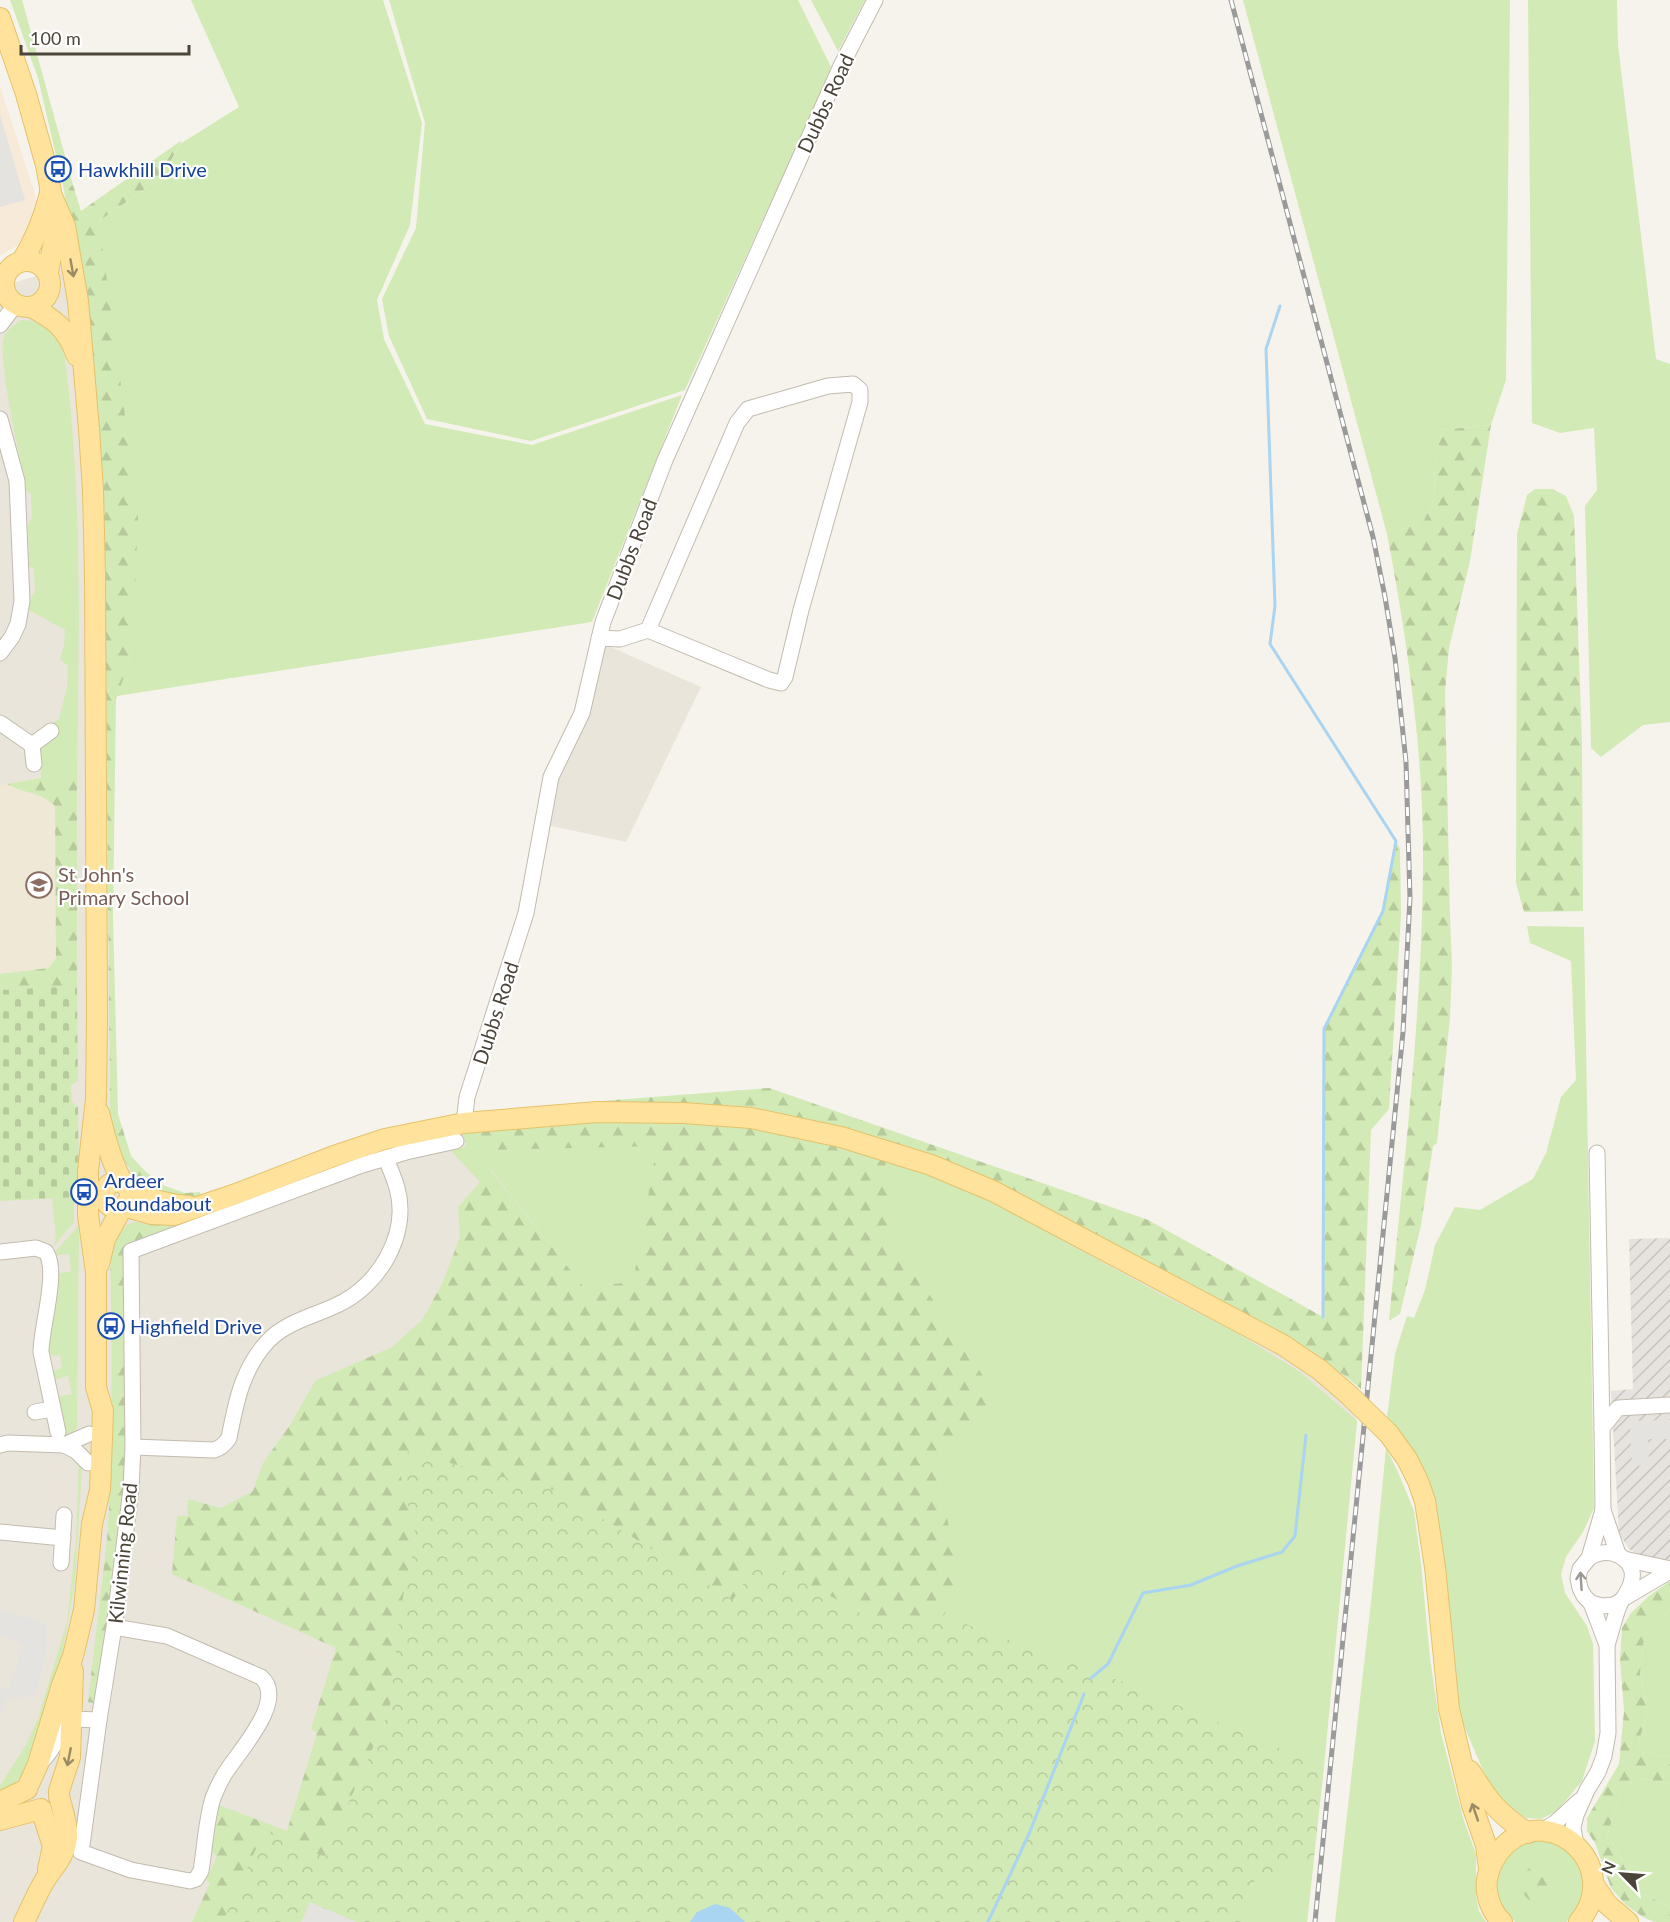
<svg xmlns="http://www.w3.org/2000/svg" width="1670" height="1922" viewBox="0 0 1670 1922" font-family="Lato,sans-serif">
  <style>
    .residential { fill: #eae5da }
    .commercial { fill: #f7ead8 }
    .industrial { fill: url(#industrial-furrows) }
    .education { fill: #efe8d6 }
    .green { fill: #d2eab5 }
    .forest { fill: url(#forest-firs) }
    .cemetery { fill: url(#cemetery-stones) }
    .park { fill: url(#park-crowns) }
    .parking { fill: #e5e3e0 }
    .water { fill: #a9d4f2 }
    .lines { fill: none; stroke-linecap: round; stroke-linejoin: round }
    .stream { stroke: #a9d4f2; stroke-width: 3 }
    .minor-casing { stroke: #c2bbae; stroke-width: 17 }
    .major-casing { stroke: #e6c16a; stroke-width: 22 }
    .minor { stroke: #fff; stroke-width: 15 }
    .major { stroke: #ffe39c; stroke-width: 20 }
    .rail-casing { stroke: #9a9a9a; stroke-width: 5 }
    .rail { stroke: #fff; stroke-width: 3; stroke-dasharray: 9; stroke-linecap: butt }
    .major-bridge-casing { stroke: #e6c16a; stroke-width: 22; stroke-linecap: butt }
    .major-bridge { stroke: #ffe39c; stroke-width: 20 }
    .oneway { stroke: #9c8c66 }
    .oneway2 { stroke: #9c9892 }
    .labels { text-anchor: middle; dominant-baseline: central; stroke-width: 4.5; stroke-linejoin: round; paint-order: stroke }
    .street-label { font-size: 20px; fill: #4b4439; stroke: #fff }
    .transit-label { font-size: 20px; fill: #164399; stroke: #fff; text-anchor: start }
    .education-label { font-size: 20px; fill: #785e54; stroke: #fff; text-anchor: start }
  </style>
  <defs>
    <pattern id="industrial-furrows" width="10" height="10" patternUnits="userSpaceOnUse" patternTransform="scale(1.5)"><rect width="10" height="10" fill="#e6e2dd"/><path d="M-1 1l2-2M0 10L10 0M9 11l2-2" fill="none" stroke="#c7c3be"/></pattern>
    <pattern id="forest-firs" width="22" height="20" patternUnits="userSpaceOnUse" patternTransform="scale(1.5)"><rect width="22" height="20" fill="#d2eab5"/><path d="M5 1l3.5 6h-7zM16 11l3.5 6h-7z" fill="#b6ca9c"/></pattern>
    <pattern id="cemetery-stones" width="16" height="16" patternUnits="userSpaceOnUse" patternTransform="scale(1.5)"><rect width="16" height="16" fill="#d2eab5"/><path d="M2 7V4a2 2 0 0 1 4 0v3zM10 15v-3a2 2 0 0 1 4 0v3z" fill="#b6ca9c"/></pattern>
    <pattern id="park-crowns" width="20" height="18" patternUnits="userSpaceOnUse" patternTransform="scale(1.5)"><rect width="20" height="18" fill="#d2eab5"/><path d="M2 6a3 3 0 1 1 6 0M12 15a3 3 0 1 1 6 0" fill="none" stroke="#b6ca9c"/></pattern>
  </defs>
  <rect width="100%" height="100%" fill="#f6f3ec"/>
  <g class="residential">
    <path d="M 75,264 L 94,407 L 105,554 L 110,1121 L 119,1150 L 128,1168 L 163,1196 L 201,1196 L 451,1117 L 482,1111 L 769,1088 L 1148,1220 L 1323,1317 L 1357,1421 L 1307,1922 L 0,1922 L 0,287 Z"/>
    <path d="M 604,644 L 701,687 L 626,842 L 547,825 L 555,779 Z"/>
  </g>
  <path class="commercial" d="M 0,86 L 35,194 L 36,206 L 33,219 L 19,244 L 0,256 Z"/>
  <path class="industrial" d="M 1670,1238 L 1670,1560 L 1658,1561 L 1642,1557 L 1629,1549 L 1619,1533 L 1611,1391 L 1633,1389 L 1629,1239 Z"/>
  <path class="education" d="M 77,776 L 77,986 L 0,990 L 0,785 L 41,778 Z"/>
  <g class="green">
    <path d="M 10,0 L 22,0 L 73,185 L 64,190 L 38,78 Z"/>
    <path d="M 191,0 L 383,0 L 422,123 L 410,225 L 377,300 L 384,339 L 425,424 L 532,445 L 682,395 L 592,622 L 117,696 L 133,650 L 99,221 L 162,177 L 180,144 L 239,107 Z"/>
    <path d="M 389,0 L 798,0 L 831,67 L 809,119 L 685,390 L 531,441 L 427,419 L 389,336 L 382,299 L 416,228 L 425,123 Z"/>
    <path d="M 811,0 L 865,0 L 838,51 Z"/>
    <path d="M 1243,0 L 1510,0 L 1506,380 L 1491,425 L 1442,430 L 1435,463 L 1434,499 L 1424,520 L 1406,528 L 1387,534 Z"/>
    <path d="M 1528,0 L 1617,0 L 1618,45 L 1656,359 L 1670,364 L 1670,722 L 1643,725 L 1601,757 L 1591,748 L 1585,506 L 1597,490 L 1594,428 L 1560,433 L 1532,423 Z"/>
    <path d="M 22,320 C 42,320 58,333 64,352 C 83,492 79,634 77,776 L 41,778 L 40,747 L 58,732 L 53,723 L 59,719 L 67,687 L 68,666 L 60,659 L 64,645 L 65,630 L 29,610 L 30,600 L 35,592 L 34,569 L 29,566 L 28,524 L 32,518 L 31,494 L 26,491 L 26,485 C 18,450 0,371 3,339 C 6,331 14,324 22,320 Z"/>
    <path d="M 1527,926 L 1584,927 L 1594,1508 L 1583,1532 L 1566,1557 L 1561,1574 L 1565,1593 L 1587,1626 L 1593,1644 L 1595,1741 L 1582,1781 L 1557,1811 L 1541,1819 L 1527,1818 L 1511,1811 L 1493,1794 L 1459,1714 L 1428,1481 L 1402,1436 L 1387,1417 L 1395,1354 L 1407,1316 L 1414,1318 L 1425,1290 L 1435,1245 L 1455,1207 L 1480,1210 L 1533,1179 L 1546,1153 L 1561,1097 L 1576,1080 L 1571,961 L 1530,943 Z"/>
    <path d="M 478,1131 L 490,1150 L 658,1145 L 633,1282 L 584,1287 L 491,1170 L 480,1182 L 451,1151 L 466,1146 L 463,1132 Z"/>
    <path d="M 885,1159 L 948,1181 L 1024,1219 L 1162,1295 L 1232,1330 L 1300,1372 L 1357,1421 L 1324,1767 L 1123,1682 L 944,1616 L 957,1570 L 938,1469 L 994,1394 L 894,1241 Z"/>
    <path d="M 74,1197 L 74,1222 L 54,1246 L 56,1239 L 52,1199 Z"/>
    <path d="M 79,1225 L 77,1428 L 68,1436 L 55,1436 L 56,1397 L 72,1394 L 68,1376 L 52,1380 L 51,1375 L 57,1369 L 62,1368 L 60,1355 L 55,1356 L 47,1353 L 54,1292 L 57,1292 L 59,1273 L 71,1272 L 69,1254 L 56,1255 L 55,1252 Z"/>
    <path d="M 127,1295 L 126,1355 L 112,1355 L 111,1296 Z"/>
    <path d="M 1386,1448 L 1398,1472 L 1414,1511 L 1421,1563 L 1430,1658 L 1441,1733 L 1464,1821 L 1476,1854 L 1476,1896 L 1479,1911 L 1486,1922 L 1335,1922 L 1372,1593 Z"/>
    <path d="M 79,1457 L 82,1466 L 75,1582 L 63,1649 L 41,1733 L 24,1773 L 16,1782 L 0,1794 L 0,1786 L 25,1746 L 38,1719 L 67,1622 L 76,1539 Z"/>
    <path d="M 1670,1609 L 1670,1757 L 1641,1752 L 1638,1746 L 1647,1711 L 1640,1672 L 1644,1638 L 1657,1622 Z"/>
    <path d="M 1639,1778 L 1670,1784 L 1670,1907 L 1639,1892 L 1629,1877 L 1617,1850 L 1607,1836 L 1622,1789 Z"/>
    <path d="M 1545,1839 L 1560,1843 L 1581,1863 L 1586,1892 L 1572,1918 L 1566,1922 L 1515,1922 C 1479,1887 1497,1843 1545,1839 Z"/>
    <path d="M 1314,1859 L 1307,1922 L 1242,1922 L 1252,1882 Z"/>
  </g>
  <g class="forest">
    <path d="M 182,140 L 162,177 L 99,221 L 138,513 L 133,650 L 116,700 L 113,915 L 118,1114 L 131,1156 L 146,1172 L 165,1186 L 185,1193 L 200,1192 L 201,1196 C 142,1206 124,1169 110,1121 L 105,554 L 94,407 L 64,190 L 73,185 L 81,211 Z"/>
    <path d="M 1491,425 L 1470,561 L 1449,648 L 1445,692 L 1450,916 L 1452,966 L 1450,1018 L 1437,1143 L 1433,1146 L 1421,1225 L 1400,1314 L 1389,1321 C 1403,1170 1422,1018 1423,867 C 1424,755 1408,644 1387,534 L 1406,528 L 1424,520 L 1434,499 L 1435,463 L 1442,430 Z"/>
    <path d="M 1535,489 L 1552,489 L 1566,496 L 1574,516 L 1582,744 L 1583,911 L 1524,912 L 1516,883 L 1517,534 L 1527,495 Z"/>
    <path d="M 77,776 L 77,986 L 0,990 L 0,974 L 49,968 L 56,958 L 55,806 C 40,791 24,794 7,784 L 41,778 Z"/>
    <path d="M 1396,841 L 1400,849 L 1401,915 L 1389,1109 L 1371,1130 L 1361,1389 L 1344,1375 L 1283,1335 L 989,1181 L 664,1104 L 601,1101 L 769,1088 L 1148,1220 L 1323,1317 L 1324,1029 L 1383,911 Z"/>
    <path d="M 598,1119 L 750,1126 L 840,1145 L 885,1159 L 894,1241 L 995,1394 L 938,1469 L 957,1570 L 944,1616 L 866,1616 L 760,1558 L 733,1600 L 558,1491 L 400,1472 L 416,1537 L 400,1612 L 390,1709 L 325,1857 L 228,1912 L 223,1922 L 192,1922 L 210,1883 L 206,1880 L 217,1857 L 212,1852 L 219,1805 L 287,1831 L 317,1733 L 311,1729 L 336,1648 L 172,1574 L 177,1516 L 187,1516 L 188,1499 L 221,1508 L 253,1491 L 263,1463 L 290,1425 L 315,1381 L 392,1347 L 422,1320 L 443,1282 L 460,1237 L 458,1207 L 490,1170 L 584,1287 L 633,1282 L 657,1146 L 490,1150 L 478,1131 Z"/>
    <path d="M 134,1222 L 154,1224 L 174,1223 L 174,1230 L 126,1247 L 127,1295 L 111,1296 C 111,1271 105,1232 134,1222 Z"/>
    <path d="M 112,1355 L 126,1355 L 125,1488 L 98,1704 L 88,1702 L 107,1540 L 110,1492 Z"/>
    <path d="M 1670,1581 L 1670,1609 L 1657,1622 L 1644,1638 L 1640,1673 L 1647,1711 L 1638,1746 L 1641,1752 L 1670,1757 L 1670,1784 L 1639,1778 L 1622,1789 L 1607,1836 L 1617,1850 L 1629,1877 L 1639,1892 L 1670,1907 L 1670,1922 L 1654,1922 L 1643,1917 L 1626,1905 L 1611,1888 L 1595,1843 L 1587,1831 L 1587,1818 L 1619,1764 L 1624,1711 L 1620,1660 L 1622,1628 L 1631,1613 L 1649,1596 Z"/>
    <circle cx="1540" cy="1884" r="19"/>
  </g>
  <path class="cemetery" d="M 77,986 L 78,1081 L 71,1085 L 72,1102 L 78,1107 L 79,1197 L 0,1201 L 0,990 Z"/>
  <path class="park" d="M 408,1452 L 558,1491 L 733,1600 L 760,1557 L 866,1616 L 944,1616 L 1123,1682 L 1324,1767 L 1314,1859 L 1253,1882 L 1242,1922 L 223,1922 L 264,1831 L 325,1857 L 390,1709 L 400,1612 L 416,1537 L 400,1472 Z"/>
  <g class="parking">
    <path d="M 0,114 L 25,200 L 0,207 Z"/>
    <path d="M 1670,1420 L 1670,1439 L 1648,1439 L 1649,1465 L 1632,1466 L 1630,1421 Z"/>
    <path d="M 0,1609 L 47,1624 L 46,1654 L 35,1696 L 7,1699 L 0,1713 L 0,1687 L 9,1689 L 24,1644 L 0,1635 Z"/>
    <path d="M 310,1902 L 356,1922 L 301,1922 Z"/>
  </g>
  <path class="water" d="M 715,1904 L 730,1908 L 745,1922 L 690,1922 L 697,1912 Z"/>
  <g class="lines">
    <g class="stream">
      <path d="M 1280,306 L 1266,349 L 1275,606 L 1270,644 L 1396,841 L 1383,911 L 1324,1029 L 1323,1317"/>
      <path d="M 1091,1678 L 1108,1664 L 1143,1593 L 1191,1585 L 1237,1566 L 1282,1552 L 1295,1536 L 1306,1435"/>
      <path d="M 988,1922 L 1029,1834 L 1084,1694"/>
    </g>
    <g class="minor-casing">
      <g id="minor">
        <path d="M 0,279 L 4,278"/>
        <path d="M 0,325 L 16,304"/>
        <path d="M 0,419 L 17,481 L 22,601 L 18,624 L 12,637 L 0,653"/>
        <path d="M 599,638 L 620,639 L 648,630 L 737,423 L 748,409 L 828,386 L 853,384 L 860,390 L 860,402 L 801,610 L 785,677 L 781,683 L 769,680 L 648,630"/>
        <path d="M 0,723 L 32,745"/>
        <path d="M 34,764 L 32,745 L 51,731"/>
        <path d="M 464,1123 L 467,1097 L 526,913 L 551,777 L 582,713 L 603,622 L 665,460 L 840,68 L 875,0"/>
        <path d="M 1597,1153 L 1602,1428"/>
        <path d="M 0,1252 L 36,1248 L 46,1252 C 59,1272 41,1327 41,1352 L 58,1432"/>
        <path d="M 35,1412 L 52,1409"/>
        <path d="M 0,1445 L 8,1443 L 64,1445 L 89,1434"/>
        <path d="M 64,1445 L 76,1451 L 88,1463"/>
        <path d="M 133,1447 L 214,1450 C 221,1448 225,1444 229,1438 C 236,1402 242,1369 268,1341 C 286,1322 314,1316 337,1305 C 379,1286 410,1234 397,1188 C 394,1177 389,1167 386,1158"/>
        <path d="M 1603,1510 L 1618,1554"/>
        <path d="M 0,1532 L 63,1538"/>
        <path d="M 1589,1558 C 1599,1552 1609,1550 1620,1556 C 1640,1568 1632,1586 1622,1600 C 1616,1609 1611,1634 1607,1645"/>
        <path d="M 1624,1559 L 1670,1569"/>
        <path d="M 61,1563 L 64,1515"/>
        <path d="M 1626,1597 L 1670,1571"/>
        <path d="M 1622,1600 L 1614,1605 L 1602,1606 L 1591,1603 L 1584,1596 L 1580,1588 L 1578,1578 L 1580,1569 L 1589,1558 L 1603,1510 L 1602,1428 L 1618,1408 L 1670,1405"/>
        <path d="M 114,1627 L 167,1636 L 261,1677 C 287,1699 241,1749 228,1769 C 222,1777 217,1788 213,1798 C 206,1820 205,1847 201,1871 L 196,1879 L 190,1881 L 131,1870 L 81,1852 L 99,1720 L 114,1627 L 131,1489 L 133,1447 L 131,1251 L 362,1165 L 406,1152 L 456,1141"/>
        <path d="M 43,1760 C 55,1748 60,1731 71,1719 L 99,1720"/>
        <path d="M 1542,1831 L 1555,1823 L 1579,1801"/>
        <path d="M 1576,1845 L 1573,1828 L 1576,1815 L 1587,1790 L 1598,1772 L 1604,1756 L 1608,1733 L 1607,1645 L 1591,1603"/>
      </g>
    </g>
    <g class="major-casing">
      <g id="major">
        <path d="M 0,18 L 26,94 L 46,165 L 56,219 L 55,236 L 48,272"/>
        <circle cx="27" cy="284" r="23"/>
        <path d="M 22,261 C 35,240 43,220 49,197"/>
        <path d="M 31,307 C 56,320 67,329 77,356"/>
        <path d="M 99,1113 C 104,1131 113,1174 127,1186 C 142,1199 170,1204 189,1206"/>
        <circle cx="117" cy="1195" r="13"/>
        <path d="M 99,1264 L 105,1239 L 123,1206 L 151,1214 L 174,1215 L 236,1194 L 334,1156 L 385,1139 L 464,1123 L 597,1112 L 683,1113 L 751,1118 L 841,1137 L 931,1165 L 993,1191 L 1283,1345 L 1320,1370 L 1348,1394"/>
        <path d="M 1389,1434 L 1407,1459 L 1418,1481 L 1425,1501 L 1435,1567 L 1449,1709 L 1472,1805 L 1486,1845 L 1489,1869"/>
        <path d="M 1470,1771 C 1488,1800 1498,1814 1528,1833"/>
        <path d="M 29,1784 L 38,1764 L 62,1685 L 73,1656 L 84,1610 L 92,1524 L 100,1490 L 103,1411 L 96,1387 L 96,1272 L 88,1215 L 88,1171 L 96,1099 L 97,1018 L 95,575 L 93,490 L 89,429 L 78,301 L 65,226 L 50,192"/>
        <path d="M 59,1791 L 70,1757 L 73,1671"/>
        <path d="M 0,1802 L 27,1789"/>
        <path d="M 0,1820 L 41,1809 L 53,1846 L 48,1869"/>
        <path d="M 1594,1885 L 1607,1904 L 1628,1922"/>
        <path d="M 24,1922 C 31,1908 37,1893 45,1880 C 54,1866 65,1856 67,1838 C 68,1824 62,1809 59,1796"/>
        <path d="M 1502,1922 C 1491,1912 1485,1894 1487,1880 C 1489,1865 1496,1854 1506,1844 C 1552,1802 1624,1867 1579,1922"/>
      </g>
    </g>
    <use href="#minor" class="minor"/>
    <use href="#major" class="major"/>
    <g class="rail-casing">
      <path id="rail" d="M 1231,0 L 1373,537 L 1385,597 L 1395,658 L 1406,762 L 1410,898 L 1403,1032 L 1315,1922"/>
    </g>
    <use href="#rail" class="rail"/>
    <g class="major-bridge-casing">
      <path id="major-bridge" d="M 1348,1394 L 1389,1434"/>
    </g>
    <use href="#major-bridge" class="major-bridge"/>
  </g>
  <defs><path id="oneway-shaft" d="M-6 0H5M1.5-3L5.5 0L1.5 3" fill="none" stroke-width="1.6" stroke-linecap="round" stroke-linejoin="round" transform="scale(1.5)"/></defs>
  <g class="oneway">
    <use href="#oneway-shaft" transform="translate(72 268) rotate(80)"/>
    <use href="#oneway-shaft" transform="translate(69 1757) rotate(101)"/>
    <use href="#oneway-shaft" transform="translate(1475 1812) rotate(-109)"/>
  </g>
  <use class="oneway2" href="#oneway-shaft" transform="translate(1581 1581) rotate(-94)"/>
  <defs>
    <g id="bus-ring" transform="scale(1.35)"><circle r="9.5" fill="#fff" stroke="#1a4fb4" stroke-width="1.5"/><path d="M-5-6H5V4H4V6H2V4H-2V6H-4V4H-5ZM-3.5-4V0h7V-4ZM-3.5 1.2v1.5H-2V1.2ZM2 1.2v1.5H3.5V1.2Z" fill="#1a4fb4"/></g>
    <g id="school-ring" transform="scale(1.35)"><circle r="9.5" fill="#fff" stroke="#8d6e63" stroke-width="1.5"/><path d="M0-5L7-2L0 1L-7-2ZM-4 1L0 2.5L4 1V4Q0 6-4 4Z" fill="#8d6e63"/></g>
  </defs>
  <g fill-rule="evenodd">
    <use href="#bus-ring" x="58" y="169"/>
    <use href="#school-ring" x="39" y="885"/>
    <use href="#bus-ring" x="84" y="1192"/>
    <use href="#bus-ring" x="111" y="1326"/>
  </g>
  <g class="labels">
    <g class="street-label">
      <text transform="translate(825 103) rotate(-65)">Dubbs Road</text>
      <text transform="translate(631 549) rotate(-69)">Dubbs Road</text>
      <text transform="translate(495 1013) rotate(-72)">Dubbs Road</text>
      <text transform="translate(122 1553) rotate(-84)">Kilwinning Road</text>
    </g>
    <g class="transit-label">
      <text x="78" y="169">Hawkhill Drive</text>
      <text x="104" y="1180">Ardeer<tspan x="104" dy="23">Roundabout</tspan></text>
      <text x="130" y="1326">Highfield Drive</text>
    </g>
    <g class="education-label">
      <text x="58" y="874">St John's<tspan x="58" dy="23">Primary School</tspan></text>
    </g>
  </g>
  <g transform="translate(1622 1874) rotate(295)" stroke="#ffffff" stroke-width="4.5" paint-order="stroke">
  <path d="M0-4.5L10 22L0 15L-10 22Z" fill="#4b4439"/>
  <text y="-9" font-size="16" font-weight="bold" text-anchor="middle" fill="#4b4439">N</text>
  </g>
  <path d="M21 45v9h168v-9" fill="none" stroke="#4b4439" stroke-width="3"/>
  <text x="30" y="45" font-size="18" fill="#4b4439" stroke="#ffffff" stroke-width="4.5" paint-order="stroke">100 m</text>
</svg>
